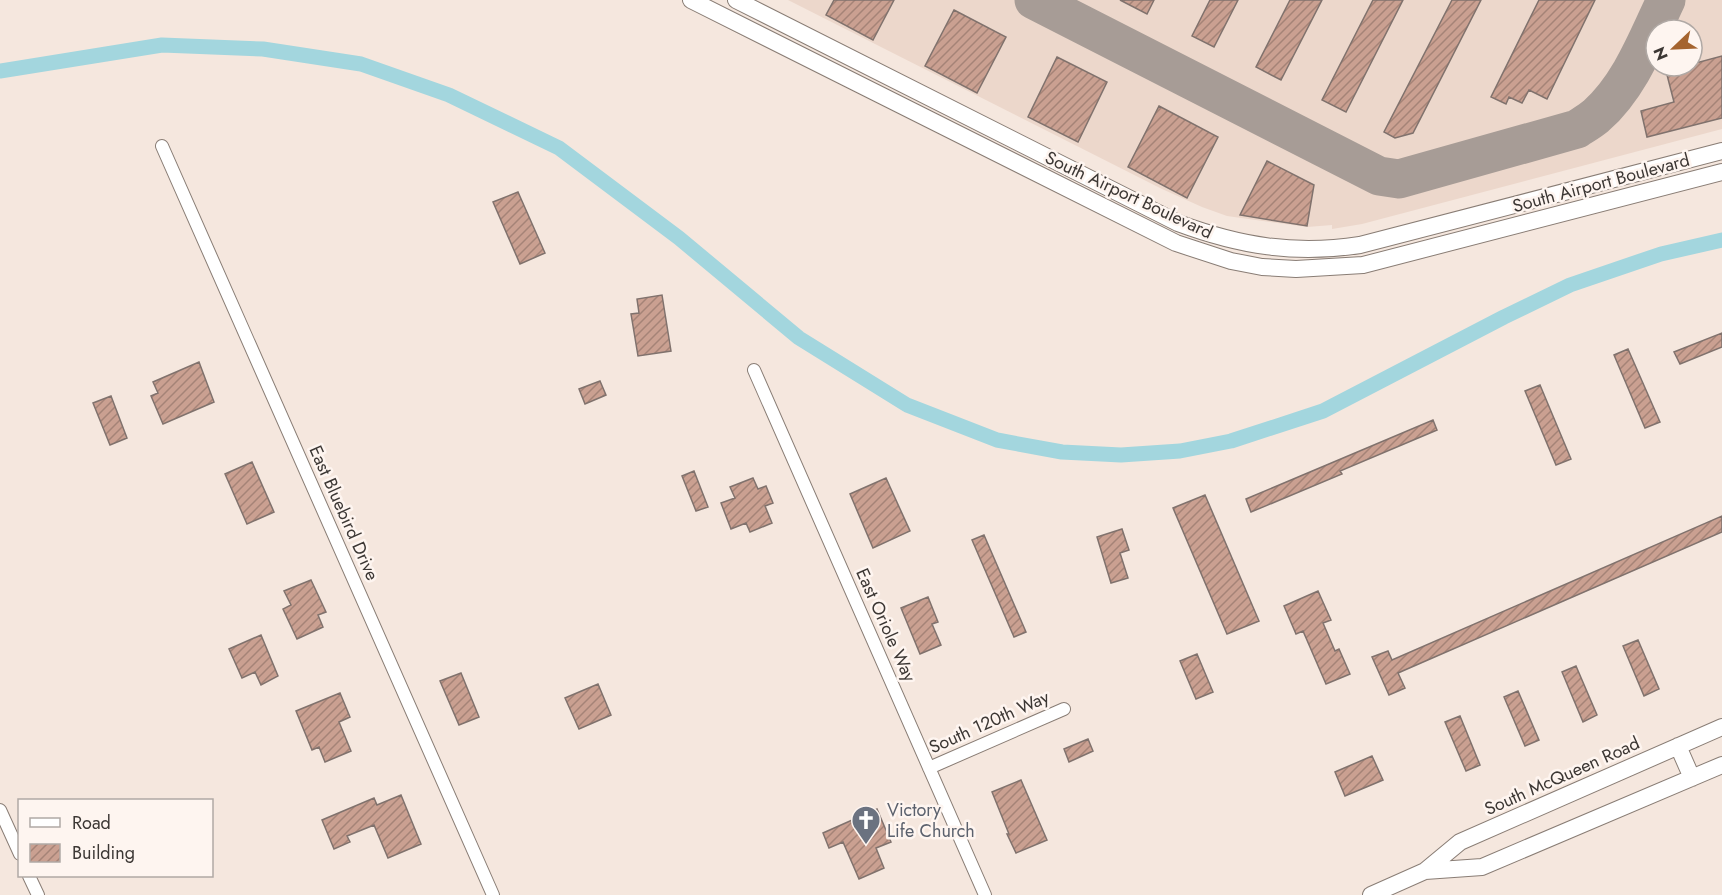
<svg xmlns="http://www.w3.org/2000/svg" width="1722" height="895" font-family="Jost,sans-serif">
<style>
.built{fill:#ecd7cb;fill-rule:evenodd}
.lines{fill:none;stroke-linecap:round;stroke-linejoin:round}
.canal{stroke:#a3d6de;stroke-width:15}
.taxiway{stroke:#a79c96;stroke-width:39}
.building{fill:url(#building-hatch);stroke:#80726d;stroke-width:1.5}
.street-casing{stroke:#897d75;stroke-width:14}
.secondary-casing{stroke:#897d75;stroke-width:18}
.street{stroke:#fff;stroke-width:12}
.secondary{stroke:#fff;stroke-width:16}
.labels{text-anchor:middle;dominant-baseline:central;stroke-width:5;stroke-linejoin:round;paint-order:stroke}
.street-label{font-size:18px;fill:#3c3734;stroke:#fef5f0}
.worship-label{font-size:18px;fill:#5b616d;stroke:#fef5f0;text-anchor:start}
</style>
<defs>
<pattern id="building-hatch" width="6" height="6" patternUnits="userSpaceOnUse" patternTransform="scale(1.5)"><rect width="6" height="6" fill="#caa091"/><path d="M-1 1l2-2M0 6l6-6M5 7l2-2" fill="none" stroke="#a58377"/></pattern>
</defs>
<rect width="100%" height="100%" fill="#f5e7de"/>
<path class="built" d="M788,0h934v129l-360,95 -30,5v-4l-25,2 -80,-11 -25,-9 -40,-18zM1656,30h36v36h-36z"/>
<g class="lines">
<path class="canal" d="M0,71l162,-26 101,4 98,15 88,31 110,53 120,90 120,100 108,67 90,35 65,12 59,3 59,-4 51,-10 92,-30 181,-94 66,-32 91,-31 61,-14"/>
<path class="taxiway" d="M1034,0l345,176 20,3 178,-50c6,-4 13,-8 19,-13 34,-30 51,-76 70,-116"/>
</g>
<path class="building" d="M834,0h60l-21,40 -47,-25z
M1120,0h34l-7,14z
M1210,0h28l-24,47 -22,-11z
M1290,0h32l-41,80 -25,-13z
M1373,0h30l-57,112 -24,-12z
M1452,0h29l-68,133 -18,5 -11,-6z
M1539,0h56l-48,99 -18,-9 -7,13 -13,-6 -3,7 -15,-7z
M954,10l52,27 -29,56 -52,-27z
M1722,56v62l-75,19 -6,-26 33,-9 -8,-31 18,-5h8v-2z
M1057,57l50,25 -29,60 -50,-25z
M1159,106l59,31 -31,61 -59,-31z
M1267,161l47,24 -7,41 -67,-11z
M518,192l27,61 -25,11 -27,-62z
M662,295l9,56 -33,5 -7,-42 8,-1 -2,-14z
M1722,333v14l-42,17 -6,-12z
M1628,349l32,73 -15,6 -31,-73z
M199,362l15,40 -51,22 -12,-28 7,-3 -5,-11z
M600,381l6,14 -21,9 -6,-15z
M1540,385l31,74 -15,6 -31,-74z
M111,396l16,42 -17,7 -17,-42z
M1433,420l4,10 -97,41 2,3 -91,38 -5,-13z
M252,462l22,50 -27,12 -22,-50z
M694,471l14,36 -12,4 -14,-35z
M753,478l5,11 8,-3 7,17 -8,3 7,17 -22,9 -4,-9 -15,6 -10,-26 14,-5 -5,-11z
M886,478l24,53 -37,17 -23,-54z
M1205,495l54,126 -32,13 -54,-126z
M1722,516v16l-324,141 7,15 -16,7 -17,-38 16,-6 4,9z
M1122,529l7,21 -9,3 8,25 -17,5 -14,-46z
M984,535l42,97 -12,5 -42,-97z
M311,580l15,32 -8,3 5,12 -26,12 -14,-30 8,-4 -7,-14z
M1318,591l13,29 -8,3 12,28 4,-2 11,25 -24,10 -23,-53 -7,3 -12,-28z
M928,597l10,25 -6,2 9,21 -21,9 -19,-46z
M261,635l17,41 -17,9 -6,-13 -13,6 -13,-29z
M1638,640l21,49 -15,7 -21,-50z
M1197,654l16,38 -17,7 -16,-38z
M1576,666l21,49 -14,7 -21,-50z
M461,673l18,44 -20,8 -19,-44z
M598,684l13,31 -32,14 -14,-31z
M1518,691l21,49 -14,6 -21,-49z
M340,693l10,24 -11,5 12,29 -26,11 -6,-15 -7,3 -16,-39z
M1460,716l20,49 -14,6 -21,-49z
M1088,739l5,12 -24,11 -5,-13z
M1372,756l11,24 -38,16 -10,-24z
M1021,780l26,60 -31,13 -9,-19h2l-17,-42z
M401,795l20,49 -33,14 -14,-33 -27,11 3,6 -16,7 -12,-29 52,-22 3,7z
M877,809l14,33 -15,6 8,20 -25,11 -16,-37 -14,6 -6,-15z"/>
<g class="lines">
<g class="street-casing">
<path id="street" d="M162,146l331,749
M754,370l231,525
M929,768l135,-59
M0,810l20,44
M29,876l9,19"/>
</g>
<g class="secondary-casing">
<path id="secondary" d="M691,0l485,243 55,18 31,6 34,2 67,-4 359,-93
M736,0l442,223c62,23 117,32 182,22l362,-94
M1678,746l14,32
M1425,871l57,-4 240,-102
M1371,895l54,-24 35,-29 262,-115"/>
</g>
<use href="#street" class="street"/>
<use href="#secondary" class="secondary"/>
</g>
<defs>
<g id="church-pin" transform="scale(1.5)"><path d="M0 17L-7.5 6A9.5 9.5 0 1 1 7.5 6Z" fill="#6b7280" stroke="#fef5f0"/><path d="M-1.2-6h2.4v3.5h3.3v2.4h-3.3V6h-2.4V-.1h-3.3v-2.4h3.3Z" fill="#fff"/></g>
</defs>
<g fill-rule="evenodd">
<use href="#church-pin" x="866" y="820"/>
</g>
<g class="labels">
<g class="street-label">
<text transform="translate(1601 183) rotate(-15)">South Airport Boulevard</text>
<text transform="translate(1129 195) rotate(25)">South Airport Boulevard</text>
<text transform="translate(344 513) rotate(66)">East Bluebird Drive</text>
<text transform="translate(886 625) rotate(66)">East Oriole Way</text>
<text transform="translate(989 722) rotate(-24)">South 120th Way</text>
<text transform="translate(1562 776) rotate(-24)">South McQueen Road</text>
</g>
<g class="worship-label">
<text x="887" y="810">Victory<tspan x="887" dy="21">Life Church</tspan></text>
</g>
</g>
<rect x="18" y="799" width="195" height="78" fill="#fef5f0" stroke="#b0a9a5" stroke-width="1.5"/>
<rect x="30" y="818" width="30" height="9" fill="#ffffff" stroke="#b0a9a5" stroke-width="1.5"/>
<text x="72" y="829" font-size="18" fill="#3c3734">Road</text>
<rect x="30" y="844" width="30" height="18" fill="url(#building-hatch)" stroke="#b0a9a5" stroke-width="1.5"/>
<text x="72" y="859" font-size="18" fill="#3c3734">Building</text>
<g transform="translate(1674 48) rotate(247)"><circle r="28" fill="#fef5f0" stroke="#b0a9a5" stroke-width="1.5"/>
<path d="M0-4.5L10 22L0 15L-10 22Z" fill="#a5642f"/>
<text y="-9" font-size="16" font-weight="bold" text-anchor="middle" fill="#3c3734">N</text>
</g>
</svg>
